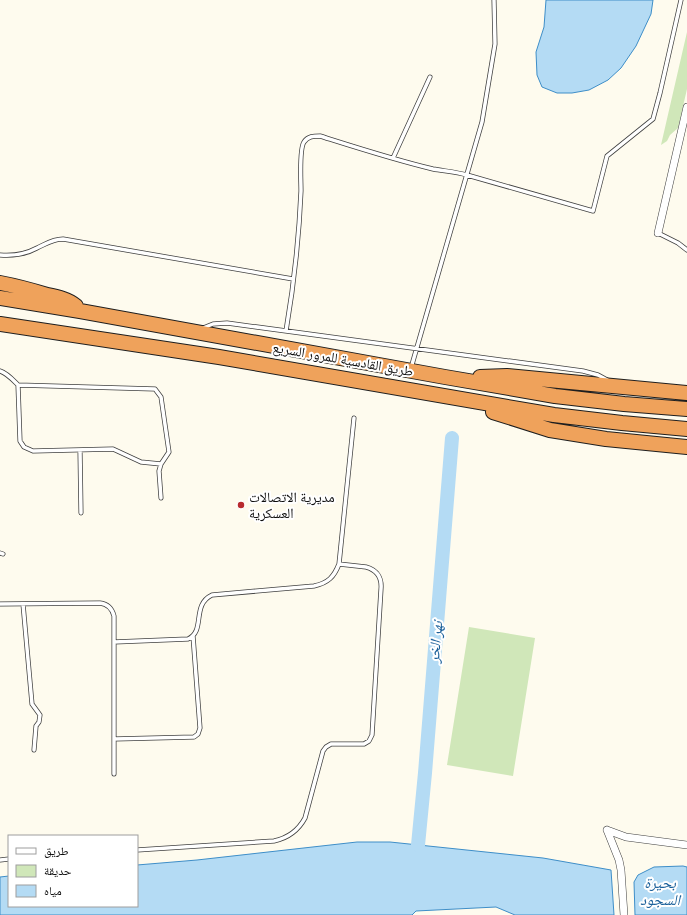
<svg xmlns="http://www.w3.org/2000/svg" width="687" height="915" font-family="'IBM Plex Serif','Noto Naskh Arabic',serif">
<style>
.green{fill:#d0e7b9}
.water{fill:#b4dbf4;stroke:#3e8ec8}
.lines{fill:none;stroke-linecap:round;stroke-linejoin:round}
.river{stroke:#b4dbf4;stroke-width:14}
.lane-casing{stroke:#404040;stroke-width:5}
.street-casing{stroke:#404040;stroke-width:8}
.highway-casing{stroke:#1e1e1e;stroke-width:16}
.lane{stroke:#fff;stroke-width:3.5}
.street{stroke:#fff;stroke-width:7}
.highway{stroke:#efa25b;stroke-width:14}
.poi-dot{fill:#b82a2e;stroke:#fff;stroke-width:1.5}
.labels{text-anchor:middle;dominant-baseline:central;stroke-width:4;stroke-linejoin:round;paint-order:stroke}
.street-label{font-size:14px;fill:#0d0d0d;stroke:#fff}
.poi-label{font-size:14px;fill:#0d0d0d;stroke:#fff;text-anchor:start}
.water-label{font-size:15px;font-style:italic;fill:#1b609a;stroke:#fff}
</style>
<rect width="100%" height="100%" fill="#fefbee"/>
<path class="green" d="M687,32v57l-9,39 -8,7 -3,6 -6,4z
M469,627l66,11 -22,138 -66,-11z"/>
<path class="water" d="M546,0h107l-2,14 -15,32 -15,22 -13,12 -19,10 -17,3h-15l-15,-6 -5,-12 -1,-23 8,-25z
M357,842h33l153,16 68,12 3,45h-99l-19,-8 -80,4 -4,4h-412v-38l9,-1v30h128v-41l60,-5z
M683,866l4,1v48h-52l-1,-33 4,-7 16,-8z"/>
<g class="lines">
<path class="river" d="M418,845l7,-72 27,-335"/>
<g class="lane-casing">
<path id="lane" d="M393,158l37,-81
M658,233l20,10 9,7
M0,255c12,1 26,-1 37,-7 9,-4 15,-9 26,-9l230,40
M203,328l10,-4 14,-1 356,48 15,4 11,6
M286,331c8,-47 13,-93 15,-140 0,-11 -2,-42 3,-49 4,-6 10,-6 16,-6 38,12 75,24 113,33 11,2 23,3 34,6l126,36 14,-55 46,-37 7,-26 21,-93
M411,368l71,-246 13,-78 -1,-44
M0,371c7,2 13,9 18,14l137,4 6,8 8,55 -8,12 -2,7 2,27
M18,385l2,56 4,6 9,4 80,-2 28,13 20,2
M80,450l1,63
M0,553l3,1
M0,604l100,-1c8,1 12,5 14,13v158
M23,604l9,100 8,11 -1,7 -3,4 -2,24
M114,642l74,-3c18,-8 3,-34 24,-44l102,-9c14,-3 20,-9 25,-22l15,-146
M114,739l80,-2 4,-3 2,-6 -7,-92
M137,850l137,-9c14,-3 24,-10 31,-23l18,-67 3,-4 5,-3h33l5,-3 3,-6 9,-146c1,-11 -4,-19 -15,-22l-27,-3
M0,860l9,-1"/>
</g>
<g class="street-casing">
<path id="street" d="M658,233l29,-126
M607,830l12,30 2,10 3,45
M607,830l19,7 61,8"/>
</g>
<g class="highway-casing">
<path id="highway" d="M0,283c16,3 31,7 47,12 10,2 21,4 29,11
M0,298l80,13 365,66 110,19 69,8 63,5
M0,324l219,33 335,58 68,8 65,6
M480,377l27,-1 180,17
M493,412l57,18 56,9 81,8"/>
</g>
<use href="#lane" class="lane"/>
<use href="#street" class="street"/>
<use href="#highway" class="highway"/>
</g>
<circle class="poi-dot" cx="241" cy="505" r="4"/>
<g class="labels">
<g class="street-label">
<text transform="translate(343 359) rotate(10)">طريق القادسية للمرور السريع</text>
</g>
<g class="poi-label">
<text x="249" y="497">مديرية الاتصالات<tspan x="249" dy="16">العسكرية</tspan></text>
</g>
<g class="water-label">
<text transform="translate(435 642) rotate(-85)">نهر الخر</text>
<text x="660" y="882">بحيرة<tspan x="660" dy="17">السجود</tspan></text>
</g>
</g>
<rect x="8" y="835" width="130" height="72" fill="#ffffff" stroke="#9e9e9e"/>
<rect x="16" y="848" width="20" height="6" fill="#ffffff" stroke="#9e9e9e"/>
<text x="44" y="855" font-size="12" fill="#0d0d0d">طريق</text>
<rect x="16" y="865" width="20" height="12" fill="#d0e7b9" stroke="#9e9e9e"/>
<text x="44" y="875" font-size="12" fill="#0d0d0d">حديقة</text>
<rect x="16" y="885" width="20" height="12" fill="#b4dbf4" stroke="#9e9e9e"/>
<text x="44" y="895" font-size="12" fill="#0d0d0d">مياه</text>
</svg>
